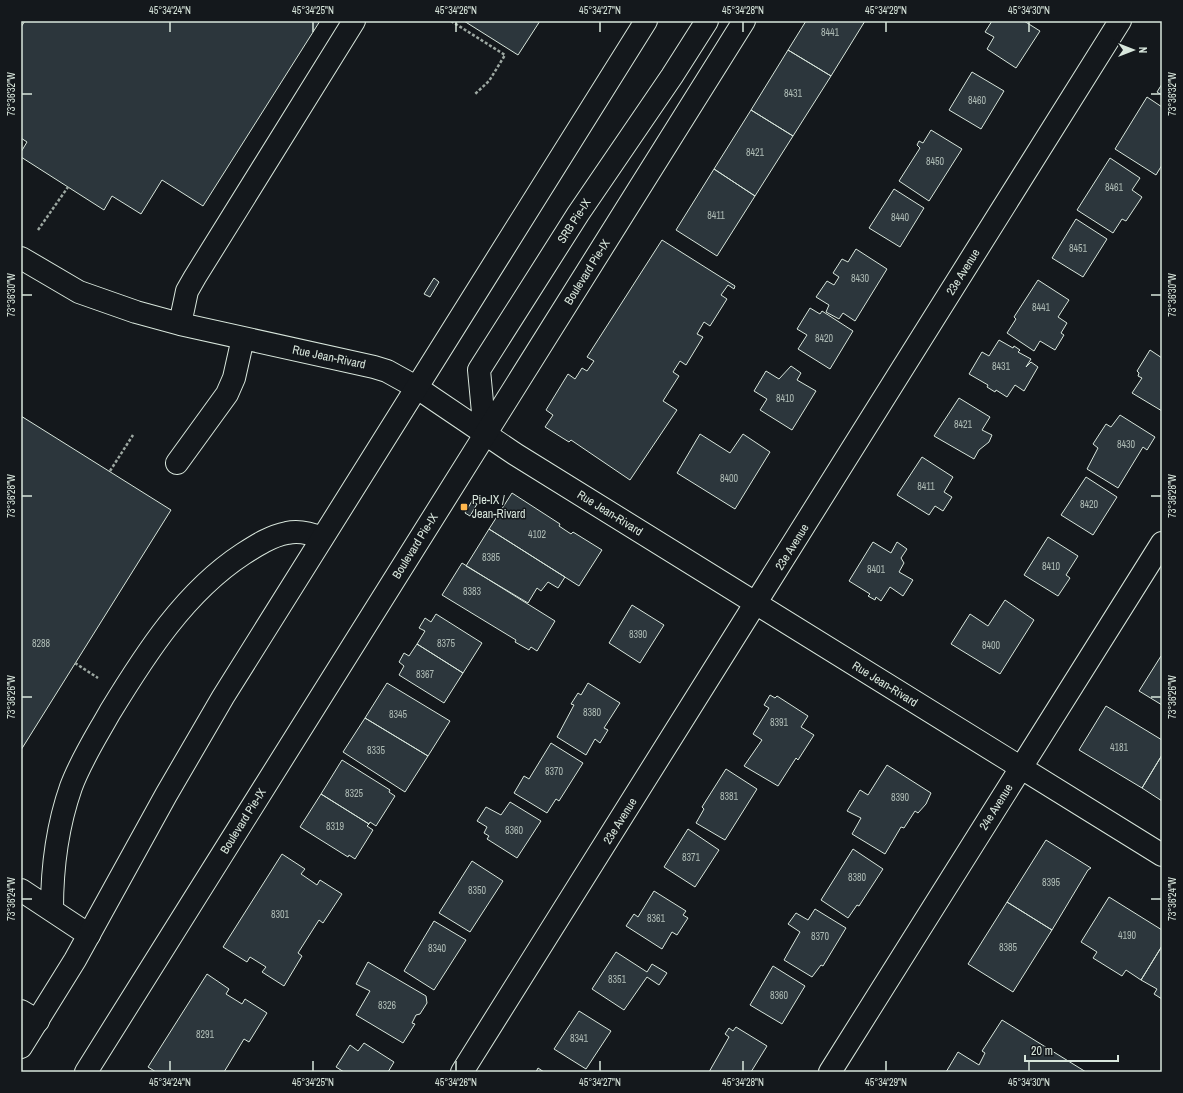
<svg xmlns="http://www.w3.org/2000/svg" width="1183" height="1093" font-family="'Archivo Narrow',sans-serif">
<style>
.building{fill:#2c363c;stroke:#d8e6dc}
.lines{fill:none;stroke-linecap:round;stroke-linejoin:round}
.minor-casing{stroke:#d8e6dc;stroke-width:24}
.major-casing{stroke:#d8e6dc;stroke-width:24}
.path{stroke:#9da8a2;stroke-width:2.5;stroke-dasharray:3 2;stroke-linecap:butt}
.minor{stroke:#14181c;stroke-width:22}
.major{stroke:#14181c;stroke-width:22}
.ticks{fill:none;stroke:#d8e6dc;stroke-width:1.5}
.poi-dot{fill:#ffb74d;stroke:#14181c;stroke-width:1.5}
.labels{text-anchor:middle;dominant-baseline:central;stroke-width:3;stroke-linejoin:round;paint-order:stroke}
.number-label{font-size:10px;fill:#adbab4}
.street-label{font-size:12px;fill:#d8e6dc;stroke:#14181c}
.poi-label{font-size:12px;fill:#d8e6dc;stroke:#14181c;text-anchor:start}
.neatline{fill:none;stroke:#d8e6dc;stroke-width:1.5}
.ticks-label{font-size:10px;text-anchor:middle;fill:#d8e6dc}
</style>
<rect width="100%" height="100%" fill="#14181c"/>
<path class="building" d="M25,21h295l-117,185 -41,-26 -21,34 -29,-18 -8,14 -83,-53v-5l6,-10 -6,-4v-111z
M464,21h76l-22,34z
M806,21h59l-34,55 -43,-26z
M992,21h32l16,10 -24,37 -29,-19 7,-12 -9,-5z
M788,50l43,26 -38,60 -42,-26z
M972,72l32,19 -23,38 -32,-19z
M1162,84v11l-5,-3z
M1147,97l15,10v58l-6,10 -41,-26z
M751,110l42,26 -38,60 -41,-27z
M931,130l31,19 -33,52 -30,-20 21,-33 -3,-3 2,-4 4,2z
M1110,158l30,20 -8,12 10,7 -16,24 -4,-2 -9,14 -36,-23z
M714,169l41,27 -38,60 -41,-26z
M894,189l30,19 -24,39 -31,-19z
M1076,219l31,20 -24,38 -31,-19z
M662,240l73,46 -1,3 -6,-4 -7,10 6,4 -17,27 -6,-4 -7,12 6,3 -17,28 -6,-4 -7,11 6,4 -16,25 14,9 -47,70 -59,-40 -2,2 -24,-15 8,-12 -7,-5 22,-36 7,5 7,-11 5,3 7,-10 -7,-4z
M856,249l31,20 -32,52 -12,-8 -4,6 -13,-7 3,-7 -13,-8 11,-16 7,4 5,-8 -6,-4 9,-14 6,3z
M434,278l5,4 -9,15 -6,-3z
M1038,280l31,20 -11,17 9,6 -6,10 3,2 -9,15 -15,-9 -6,10 -27,-18 9,-14 -2,-2z
M810,308l10,6 2,-3 31,20 -23,38 -32,-20 9,-14 -10,-6z
M999,340l14,8 1,-2 6,4 -2,2 13,7 -5,8 5,-5 7,5 -14,24 -9,-6 -8,12 -11,-7 -1,2 -8,-5 1,-2 -19,-11 13,-22 7,4z
M1150,350l12,8v53l-30,-18 10,-15 -4,-2 1,-3 -2,-2z
M791,366l10,7 -4,7 19,11 -24,39 -32,-20 7,-11 -13,-8 12,-20 13,8z
M959,398l31,19 -8,13 10,5 -3,7 -10,8 -5,9 -40,-23z
M1120,415l35,22 -8,13 -4,-3 -25,41 -31,-19 11,-21 -5,-4 13,-20 5,3z
M21,416l150,94 -150,240z
M700,434l30,19 13,-19 27,18 -35,57 -58,-36z
M922,457l31,20 -9,15 8,5 -9,14 -8,-5 -6,9 -32,-20z
M1086,477l31,20 -24,38 -32,-20z
M512,493l48,31 -1,2 12,8 2,-2 29,18 -23,36 -90,-57z
M472,501l5,3 -7,12 -5,-3z
M489,529l76,48 -7,11 -10,-6 -7,9 -4,-3 -9,15 -62,-37z
M1048,537l30,19 -12,19 4,3 -12,18 -34,-21z
M873,542l18,11 6,-11 10,7 -6,9 3,5 -5,9 14,8 -10,16 -13,-9 -9,14 -5,-4 -1,3 -7,-4 2,-2 -21,-13z
M462,563l93,58 -18,30 -6,-4 -2,3 -14,-8 1,-2 -74,-45z
M1005,600l29,20 -34,54 -49,-30 19,-30 18,12z
M632,605l32,20 -24,38 -31,-20z
M436,614l46,29 -19,30 -46,-29 8,-13 -6,-3 6,-10 6,4z
M417,644l46,29 -19,30 -45,-28 5,-9 -5,-4 5,-9 5,3z
M1161,656l1,1v48l-23,-14z
M387,683l63,38 -22,35 -63,-38z
M588,683l32,20 -16,25 4,2 -8,13 -5,-4 -9,16 -29,-18 17,-32 -3,-1 7,-11 3,2z
M770,695l5,3 2,-2 31,20 -7,11 13,8 -16,25 -2,-2 -18,28 -34,-20 18,-26 -9,-6 16,-26 -5,-3z
M1106,706l56,34v15l-20,33 -63,-38z
M365,718l63,38 -23,36 -62,-40z
M551,743l32,20 -24,38 -3,-2 -9,14 -33,-20 10,-17 5,3z
M1162,755v46l-20,-13z
M342,760l48,30 -1,2 6,4 -19,30 -6,-4 -1,2 -48,-30z
M887,765l44,28 -5,11 -8,9 -3,-2 -11,17 -3,-1 -16,27 -33,-20 9,-16 -14,-7 13,-21 8,5z
M726,769l31,20 -32,51 -29,-17 8,-14 -2,-2z
M321,794l48,30 -2,2 6,4 -18,29 -6,-4 -1,2 -48,-30z
M510,802l31,19 -24,37 -30,-19 2,-3 -5,-3 3,-6 -10,-6 9,-14 15,8z
M688,829l31,21 -24,37 -31,-20z
M1046,840l45,28 -3,2 -36,60 -45,-28z
M853,849l30,20 -24,37 -2,-1 -9,13 -27,-18z
M282,854l23,15 -4,5 16,11 3,-5 22,14 -19,29 -4,-3 -21,33 4,3 -18,30 -22,-14 4,-5 -16,-10 -3,5 -24,-15z
M472,861l31,20 -33,51 -31,-19z
M654,891l32,20 -3,4 5,3 -11,17 -5,-3 -10,17 -36,-23 8,-12 4,3z
M1109,897l53,33v16l-21,34 -15,-10 -4,6 -29,-18 4,-6 -16,-10z
M1007,902l45,28 -39,62 -45,-28z
M815,909l31,19 -23,38 -2,-1 -9,12 -28,-17 16,-28 -12,-8 8,-11 12,7z
M434,921l32,19 -32,50 -30,-19z
M1162,946v53l-8,-5 3,-5 -16,-9z
M616,952l31,20 5,-8 15,9 -8,12 -12,-8 -23,33 -32,-21z
M368,962l58,34 1,7 -7,11 -4,1 -4,8 3,1 -12,19 -47,-28 14,-24 -14,-7z
M773,966l32,20 -23,38 -32,-19z
M207,974l22,15 -3,5 16,10 3,-5 22,14 -18,29 -5,-3 -20,33h-68l-8,-5z
M579,1011l32,20 -25,38 -32,-20z
M1002,1020l84,52h-140l12,-20 21,13 6,-12 -3,-2z
M736,1027l31,19 -16,26h-42l20,-35 -4,-3 4,-6 4,3z
M364,1043l30,19 -6,10h-44l-8,-5 14,-22 8,6z
M538,1068l6,4h-8z"/>
<g class="lines">
<g class="minor-casing">
<path id="minor" d="M21,258l58,34 57,20 44,12 194,43 13,4 29,16 99,67 647,401
M180,324l7,-33 8,-14 159,-256
M485,434l-6,-64 99,-156 94,-138 35,-55
M177,463l50,-69 7,-16 9,-40
M21,890l68,45
M52,909c0,-41 5,-82 19,-122 10,-27 25,-50 39,-75 36,-59 75,-120 133,-158 14,-9 28,-18 44,-21 12,-3 23,0 35,5
M21,1011l17,10
M462,1072l658,-1051
M830,1072l332,-529"/>
</g>
<g class="major-casing">
<path id="major" d="M21,1047l54,-87 91,-165 57,-98 423,-676
M86,1072l658,-1051"/>
</g>
<path class="path" d="M451,21l54,34 -16,26 -15,14
M38,230l30,-43
M110,471l23,-36
M75,663l23,15"/>
<use href="#minor" class="minor"/>
<use href="#major" class="major"/>
</g>
<path class="ticks" d="M170,22v10M313,22v10M456,22v10M600,22v10M743,22v10M886,22v10M1029,22v10M22,94h10M1151,94h10M22,295h10M1151,295h10M22,496h10M1151,496h10M22,697h10M1151,697h10M22,899h10M1151,899h10M170,1061v10M313,1061v10M456,1061v10M600,1061v10M743,1061v10M886,1061v10M1029,1061v10"/>
<rect class="poi-dot" x="460" y="503" width="8" height="8" rx="2"/>
<g class="labels">
<g class="number-label">
<text x="830" y="32">8441</text>
<text x="793" y="93">8431</text>
<text x="977" y="100">8460</text>
<text x="755" y="152">8421</text>
<text x="935" y="161">8450</text>
<text x="1114" y="187">8461</text>
<text x="716" y="215">8411</text>
<text x="900" y="217">8440</text>
<text x="1078" y="248">8451</text>
<text x="860" y="278">8430</text>
<text x="1041" y="307">8441</text>
<text x="824" y="338">8420</text>
<text x="1001" y="366">8431</text>
<text x="785" y="398">8410</text>
<text x="963" y="424">8421</text>
<text x="1126" y="444">8430</text>
<text x="729" y="478">8400</text>
<text x="926" y="486">8411</text>
<text x="1089" y="504">8420</text>
<text x="537" y="534">4102</text>
<text x="491" y="557">8385</text>
<text x="1051" y="566">8410</text>
<text x="876" y="569">8401</text>
<text x="472" y="591">8383</text>
<text x="638" y="634">8390</text>
<text x="41" y="643">8288</text>
<text x="446" y="643">8375</text>
<text x="991" y="645">8400</text>
<text x="425" y="674">8367</text>
<text x="592" y="712">8380</text>
<text x="398" y="714">8345</text>
<text x="779" y="722">8391</text>
<text x="1119" y="747">4181</text>
<text x="376" y="750">8335</text>
<text x="554" y="771">8370</text>
<text x="354" y="793">8325</text>
<text x="729" y="796">8381</text>
<text x="900" y="797">8390</text>
<text x="335" y="826">8319</text>
<text x="514" y="830">8360</text>
<text x="691" y="857">8371</text>
<text x="857" y="877">8380</text>
<text x="1051" y="882">8395</text>
<text x="477" y="890">8350</text>
<text x="280" y="914">8301</text>
<text x="656" y="918">8361</text>
<text x="1127" y="935">4190</text>
<text x="820" y="936">8370</text>
<text x="1008" y="947">8385</text>
<text x="437" y="948">8340</text>
<text x="617" y="979">8351</text>
<text x="779" y="995">8360</text>
<text x="387" y="1005">8326</text>
<text x="205" y="1034">8291</text>
<text x="579" y="1038">8341</text>
</g>
<g class="street-label">
<text transform="translate(574 221) rotate(-57)">SRB Pie-IX</text>
<text transform="translate(587 272) rotate(-58)">Boulevard Pie-IX</text>
<text transform="translate(963 272) rotate(-58)">23e Avenue</text>
<text transform="translate(329 357) rotate(12)">Rue Jean-Rivard</text>
<text transform="translate(610 513) rotate(32)">Rue Jean-Rivard</text>
<text transform="translate(415 546) rotate(-58)">Boulevard Pie-IX</text>
<text transform="translate(792 547) rotate(-58)">23e Avenue</text>
<text transform="translate(885 684) rotate(32)">Rue Jean-Rivard</text>
<text transform="translate(996 807) rotate(-58)">24e Avenue</text>
<text transform="translate(243 821) rotate(-58)">Boulevard Pie-IX</text>
<text transform="translate(620 821) rotate(-58)">23e Avenue</text>
</g>
<g class="poi-label">
<text x="472" y="500">Pie-IX /<tspan x="472" dy="14">Jean-Rivard</tspan></text>
</g>
</g>
<rect width="1183" height="1093" fill="none" stroke="#14181c" stroke-width="44"/>
<g transform="translate(1133 50) rotate(90)" stroke="#14181c" stroke-width="3" paint-order="stroke">
<path d="M0-3L7 15L0 10L-7 15Z" fill="#d8e6dc"/>
<text y="-6" font-size="11" font-weight="bold" text-anchor="middle" fill="#d8e6dc">N</text>
</g>
<path d="M1025 1055v6h93v-6" fill="none" stroke="#d8e6dc" stroke-width="2"/>
<text x="1031" y="1055" font-size="12" fill="#d8e6dc" stroke="#14181c" stroke-width="3" paint-order="stroke">20 m</text>
<rect x="22" y="22" width="1139" height="1049" class="neatline"/>
<g class="ticks-label">
<text x="170" y="14">45°34'24"N</text>
<text x="313" y="14">45°34'25"N</text>
<text x="456" y="14">45°34'26"N</text>
<text x="600" y="14">45°34'27"N</text>
<text x="743" y="14">45°34'28"N</text>
<text x="886" y="14">45°34'29"N</text>
<text x="1029" y="14">45°34'30"N</text>
<text transform="translate(1172 94) rotate(-90)" y="4">73°36'32"W</text>
<text transform="translate(11 94) rotate(-90)" y="4">73°36'32"W</text>
<text transform="translate(1172 295) rotate(-90)" y="4">73°36'30"W</text>
<text transform="translate(11 295) rotate(-90)" y="4">73°36'30"W</text>
<text transform="translate(1172 496) rotate(-90)" y="4">73°36'28"W</text>
<text transform="translate(11 496) rotate(-90)" y="4">73°36'28"W</text>
<text transform="translate(1172 697) rotate(-90)" y="4">73°36'26"W</text>
<text transform="translate(11 697) rotate(-90)" y="4">73°36'26"W</text>
<text transform="translate(1172 899) rotate(-90)" y="4">73°36'24"W</text>
<text transform="translate(11 899) rotate(-90)" y="4">73°36'24"W</text>
<text x="170" y="1086">45°34'24"N</text>
<text x="313" y="1086">45°34'25"N</text>
<text x="456" y="1086">45°34'26"N</text>
<text x="600" y="1086">45°34'27"N</text>
<text x="743" y="1086">45°34'28"N</text>
<text x="886" y="1086">45°34'29"N</text>
<text x="1029" y="1086">45°34'30"N</text>
</g>
</svg>
